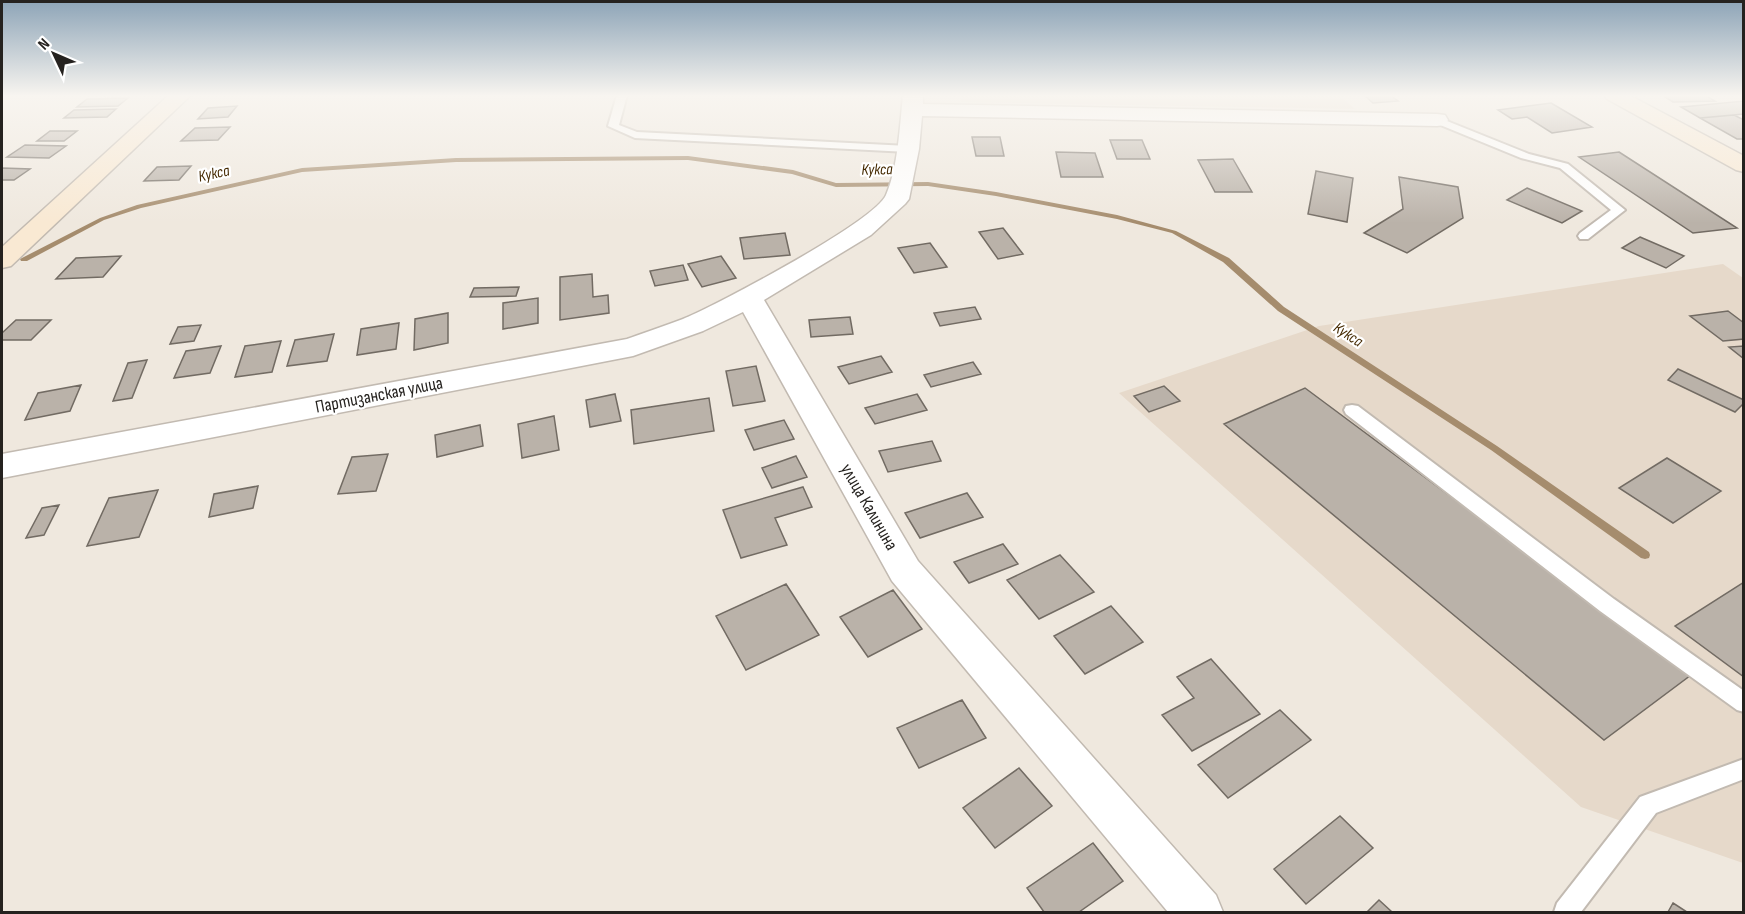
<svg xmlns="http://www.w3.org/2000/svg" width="1745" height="914" font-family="'Sofia Sans Condensed',sans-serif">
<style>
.built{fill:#e6d9ca}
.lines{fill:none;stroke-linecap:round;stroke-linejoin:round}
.stream{fill:#a58c6d;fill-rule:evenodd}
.building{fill:#bab2a9;stroke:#726b63;stroke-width:1.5}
.lane-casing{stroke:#c2bab1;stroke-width:4}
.street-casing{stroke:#c2bab1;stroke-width:3}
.secondary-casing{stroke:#c2bab1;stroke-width:3}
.lane{fill:#fff;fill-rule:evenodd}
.street{fill:#fff;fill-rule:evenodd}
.secondary{fill:#f9e9d3;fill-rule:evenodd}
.labels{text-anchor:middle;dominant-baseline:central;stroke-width:4.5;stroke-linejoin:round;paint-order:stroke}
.far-water-label{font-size:16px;font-style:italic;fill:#442900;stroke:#fff}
.street-label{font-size:18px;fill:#25221f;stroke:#fff}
</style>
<rect width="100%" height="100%" fill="#efe8de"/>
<path class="built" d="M960,95h379l16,14 -394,-7z
M1723,264l20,14v585l-162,-56 -462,-414 200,-67z"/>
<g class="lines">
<path class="stream" d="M688,156l105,14 43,13 92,-1 68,10 121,23 59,16 53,27 55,49 213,139 152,106 1,3 -1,3 -4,1 -4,-1 -150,-108 -213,-139 -55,-49 -51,-29 -55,-14 -121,-23 -68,-10 -92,1 -44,-13 -104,-14 -232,2 -154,10 -161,36 -37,12 -77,41h-6l-1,-2 80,-41 37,-13 165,-37 154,-10z"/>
</g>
<path class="building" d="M1364,95h26l8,6 -25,2z
M1662,95h43l10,6 -42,1z
M128,98l-10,8 -41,1 10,-8z
M1744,101v13l-44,4 -19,-11z
M1551,103l41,24 -40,6 -25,-16 -15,2 -14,-9z
M237,106l-9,11 -30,2 10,-11z
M116,109l-9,8 -43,1 10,-8z
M1734,115l10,5v19h-7l-37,-21z
M230,127l-12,13 -37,1 14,-13z
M50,131h27l-13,10h-27z
M972,137h28l4,19h-28z
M1110,140h32l8,19h-33z
M25,145l41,1 -17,12 -42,-1z
M1056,152l39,1 8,24h-42z
M1619,152l118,76 -44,5 -114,-76z
M1233,159l19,33h-37l-17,-32z
M191,166l-12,14 -35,1 13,-14z
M2,168l28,1 -16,11h-12z
M1316,171l37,7 -6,44 -39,-8z
M1399,177l59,10 5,31 -56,35 -43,-20 39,-24z
M1527,188l55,23 -20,12 -55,-23z
M1003,228l20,26 -25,5 -19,-27z
M785,233l5,22 -46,4 -4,-21z
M1640,237l44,19 -18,12 -44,-20z
M930,243l17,24 -33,6 -16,-25z
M121,256l-18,21 -47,2 20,-21z
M721,256l15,22 -34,9 -14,-23z
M683,265l5,15 -33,6 -5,-15z
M592,274l1,23 15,-2 1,18 -49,7v-43z
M519,287l-3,9 -46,1 4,-9z
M538,298v25l-35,6v-26z
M975,307l6,12 -41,7 -6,-13z
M1728,311l16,12v16l-21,2 -33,-25z
M448,313v30l-34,7 1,-31z
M850,317l3,17 -42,3 -2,-17z
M16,320h35l-20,20h-29v-7z
M399,323l-3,26 -39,6 4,-26z
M201,325l-7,16 -24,3 8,-17z
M334,334l-7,27 -40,5 8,-26z
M281,341l-9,31 -37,5 10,-31z
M221,346l-11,27 -36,5 12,-27z
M1744,346v13l-15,-12z
M881,356l11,16 -43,12 -11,-17z
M147,360l-15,38 -19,3 15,-38z
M973,362l8,12 -50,13 -7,-12z
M756,366l9,35 -32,5 -7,-35z
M1678,369l66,31v3l-9,9 -67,-32z
M81,385l-11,26 -45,9 13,-27z
M1164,386l16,15 -31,11 -15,-16z
M1305,388l386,287 -87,65 -380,-316z
M615,394l6,27 -31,6 -4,-27z
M917,394l10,16 -52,14 -10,-16z
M709,398l5,33 -80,13 -3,-34z
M554,416l5,34 -37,8 -4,-34z
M784,420l10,19 -40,11 -9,-20z
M480,425l3,21 -46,11 -2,-22z
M932,441l9,20 -53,11 -9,-21z
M388,454l-12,37 -38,3 14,-37z
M796,456l11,21 -35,11 -10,-20z
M1667,458l54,33 -48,32 -54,-35z
M258,486l-5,22 -44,9 5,-23z
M803,487l9,20 -37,11 12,27 -46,13 -18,-48z
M158,490l-19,47 -52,9 22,-48z
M967,493l16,24 -63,21 -15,-25z
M59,505l-15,30 -18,3 16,-30z
M1003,544l15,20 -49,19 -15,-21z
M1060,555l34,37 -55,27 -32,-39z
M1744,582v95l-69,-51z
M786,584l33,51 -73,35 -30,-54z
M893,590l29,39 -54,28 -28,-40z
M1111,606l32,36 -58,32 -31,-38z
M1211,659l49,55 -68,37 -30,-36 32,-17 -17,-21z
M962,700l24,38 -67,30 -22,-40z
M1280,710l31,30 -83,58 -30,-33z
M1019,768l33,38 -57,42 -32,-40z
M1340,816l33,32 -67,56 -32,-35z
M1093,843l30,38 -44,31h-35l-17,-24z
M1379,900l13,12h-25z
M1673,903l14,9h-19z"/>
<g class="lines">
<g class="lane-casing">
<path id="lane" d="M617,95h10l-8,30 18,7 271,14 6,3 -6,3 -273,-14 -27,-12z
M1437,117l92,37 39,10 57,46 -37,29h-8l-2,-3 2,-3 31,-23 -51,-42 -39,-10 -88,-36v-4z
M1352,405l6,1 256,193 130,92v21l-7,-2 -137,-99 -254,-197 -2,-4 2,-4z
M1744,759v20l-88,34 -75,99h-27l3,-9 83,-106z"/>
</g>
<g class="street-casing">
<path id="street" d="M903,95h20v9l514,10 8,1 3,5 -3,5 -8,1 -515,-10 -3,33 -10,50 -4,5 -34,31 -107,65 154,261 298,334 7,17h-55l-276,-331 -149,-269 -40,19 -70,25 -631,122v-24l625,-115c19,-7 38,-13 56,-20 34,-14 191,-97 203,-124 12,-27 14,-71 17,-100z"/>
</g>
<g class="secondary-casing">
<path id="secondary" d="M169,95h22l-180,171 -9,2v-21z
M1604,95h25l115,61v16l-8,-2 -129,-71z"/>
</g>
<use href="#lane" class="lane"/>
<use href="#street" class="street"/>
<use href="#secondary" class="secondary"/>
</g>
<linearGradient id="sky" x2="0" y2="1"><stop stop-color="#8da4b7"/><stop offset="0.43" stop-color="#f8f5f0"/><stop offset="1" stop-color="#f8f5f0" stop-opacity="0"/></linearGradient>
<rect width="1745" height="223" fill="url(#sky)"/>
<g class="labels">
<g class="far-water-label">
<text transform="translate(877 170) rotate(-1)">Кукса</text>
<text transform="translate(214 174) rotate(-12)">Кукса</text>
<text transform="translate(1348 335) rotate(33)">Кукса</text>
</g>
<g class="street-label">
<text transform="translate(379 395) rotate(-11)">Партизанская улица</text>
<text transform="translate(869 507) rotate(60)">улица Калинина</text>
</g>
</g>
<rect width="1745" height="914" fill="none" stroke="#25221f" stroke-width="6"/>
<g transform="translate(54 54) rotate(314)" stroke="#ffffff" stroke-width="4.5" paint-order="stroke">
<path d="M0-4.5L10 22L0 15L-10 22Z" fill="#25221f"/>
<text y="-9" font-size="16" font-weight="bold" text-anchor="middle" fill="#25221f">N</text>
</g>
</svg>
